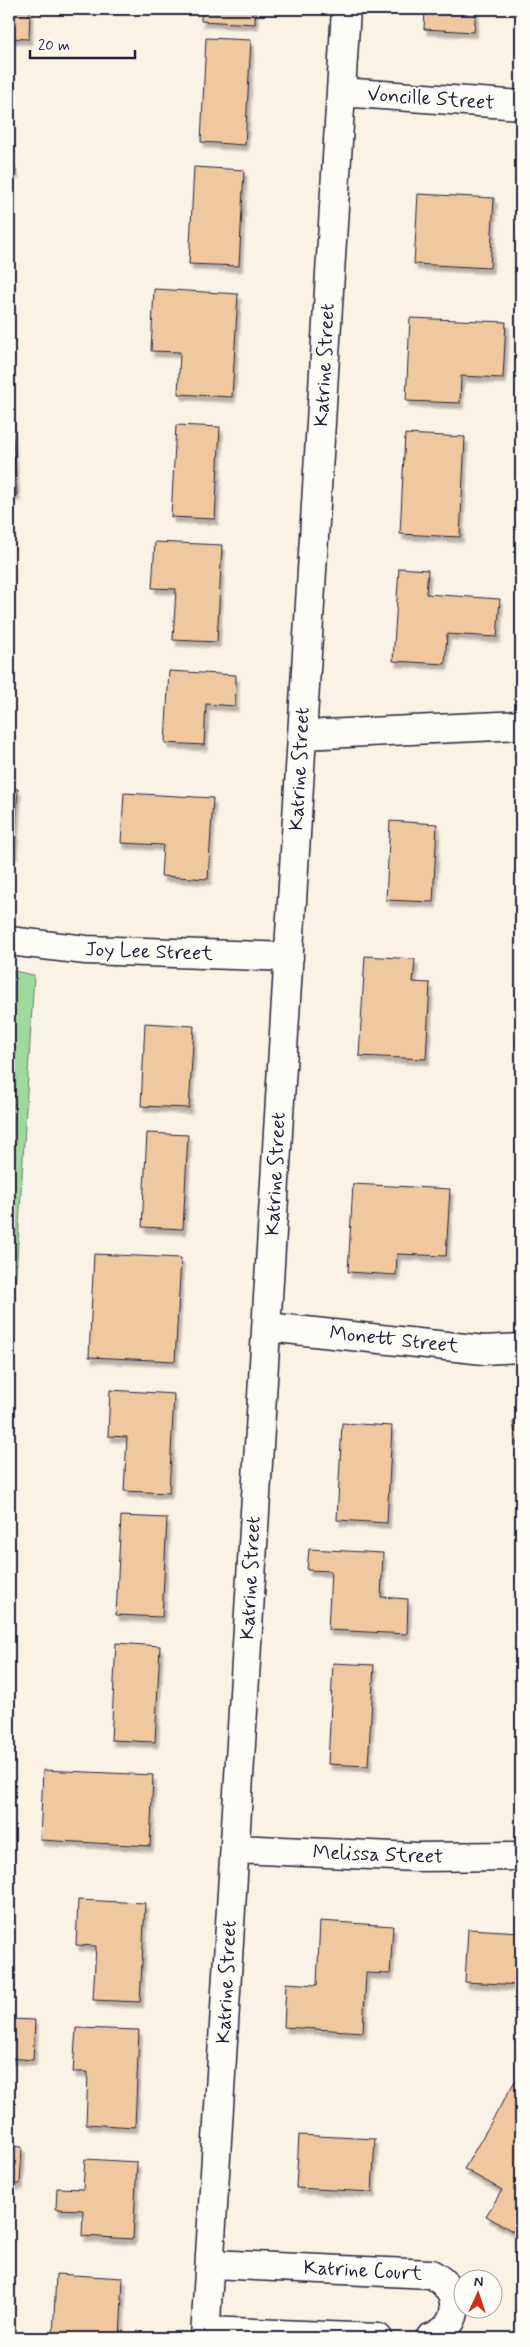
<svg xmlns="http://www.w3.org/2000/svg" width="530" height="2347" font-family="Mynerve,sans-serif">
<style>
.green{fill:#a0d99e;stroke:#617e6c}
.building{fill:#efc89f;stroke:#22223b;filter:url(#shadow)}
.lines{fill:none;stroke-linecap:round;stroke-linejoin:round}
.street-casing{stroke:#22223b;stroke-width:31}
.street{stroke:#fdfcf7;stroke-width:28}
.labels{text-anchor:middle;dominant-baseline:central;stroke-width:4;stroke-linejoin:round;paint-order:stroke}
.street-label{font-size:20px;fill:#22223b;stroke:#fdfcf7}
</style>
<defs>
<filter id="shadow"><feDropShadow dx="3" dy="5.5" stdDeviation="1" flood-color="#0004"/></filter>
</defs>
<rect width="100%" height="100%" fill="#faf2e5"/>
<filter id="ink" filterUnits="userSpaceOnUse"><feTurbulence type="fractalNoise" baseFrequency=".02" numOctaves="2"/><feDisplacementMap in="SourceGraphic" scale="10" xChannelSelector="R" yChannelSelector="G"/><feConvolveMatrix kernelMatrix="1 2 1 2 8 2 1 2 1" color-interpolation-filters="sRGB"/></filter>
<g filter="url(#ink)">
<path class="green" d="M9,970l25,5 -25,418z"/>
<path class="building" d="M9,9h21l-1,30 -20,-1z
M201,9h54v15l-54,-3z
M425,9h51l-2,23 -50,-3z
M206,38l45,2 -6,105 -44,-3z
M9,156l7,16 -7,3z
M194,167l50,3 -5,96 -50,-2z
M418,194l76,4 -4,70 -76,-4z
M154,289l84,5 -6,103 -54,-3 2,-42 -29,-1z
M410,318l96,4 -3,56 -42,-2 -1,27 -54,-2z
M10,402l7,93h-8v-92z
M176,425l44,2 -5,92 -44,-2z
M405,434l60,3 -5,100 -60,-3z
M155,542l67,3 -5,97 -44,-2 3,-51 -24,-1z
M399,568l29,2 -2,24 74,5 -3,38 -50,-3 -2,30 -52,-3z
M169,671l67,4 -1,31 -29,-2 -2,41 -39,-2z
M9,788l9,1 -4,65h-5z
M124,793l89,5 -5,81 -47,-3 2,-31 -42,-2z
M390,821l47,3 -4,78 -47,-2z
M365,956l50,3 -2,23 17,1 -4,76 -67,-3z
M145,1023l49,3 -5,82 -48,-2z
M147,1133l41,2 -5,94 -41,-2z
M353,1184l97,5 -4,67 -49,-2 -1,21 -48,-3z
M94,1254l87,4 -6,103 -86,-4z
M110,1390l64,4 -5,99 -45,-2 3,-54 -19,-1z
M521,1421v47l-8,-46z
M342,1423l50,3 -5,97 -50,-3z
M121,1516l46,2 -5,99 -46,-2z
M309,1549l74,4 -2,44 27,2 -1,35 -79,-4 3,-59 -24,-1z
M116,1643l44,3 -5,96 -44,-2z
M333,1663l41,2 -6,101 -40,-2z
M43,1770l110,5 -3,71 -110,-6z
M78,1900l67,3 -5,99 -47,-2 3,-54 -20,-1z
M320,1921l73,5 -3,48 -24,-1 -3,59 -79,-5 2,-44 31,2z
M468,1929l53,3v53l-56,-3z
M9,2019l26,1 -2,40 -24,-2z
M76,2028l63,2 -4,97 -49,-3 2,-52h-15z
M515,2081l6,4v151l-35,-20 16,-26 -38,-21z
M299,2135l76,4 -3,53 -76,-4z
M9,2146l13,1 -2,37h-11z
M85,2159l52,3 -4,77 -51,-3 1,-26 -27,-1 1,-21 26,1z
M56,2274l67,4 -3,60h-67z"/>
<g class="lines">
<g class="street-casing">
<path id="street" d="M341,92l180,13
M302,735l219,-10
M9,941l77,9 203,7
M267,1327l217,23 37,-2
M235,1849l181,8 105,-1
M210,2264l221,10c31,16 32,51 -1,64
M206,2331l172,7
M205,2338l141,-2329"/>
</g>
<use href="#street" class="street"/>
</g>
</g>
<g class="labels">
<g class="street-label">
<text transform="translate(431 99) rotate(4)">Voncille Street</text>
<text transform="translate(325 365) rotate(-87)">Katrine Street</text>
<text transform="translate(300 769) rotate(-87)">Katrine Street</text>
<text transform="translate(149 952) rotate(2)">Joy Lee Street</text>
<text transform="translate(276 1174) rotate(-87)">Katrine Street</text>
<text transform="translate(394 1340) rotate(6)">Monett Street</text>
<text transform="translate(251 1578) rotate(-87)">Katrine Street</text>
<text transform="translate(378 1855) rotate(2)">Melissa Street</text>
<text transform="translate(227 1982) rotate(-87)">Katrine Street</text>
<text transform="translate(363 2271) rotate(3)">Katrine Court</text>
</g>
</g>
<rect width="530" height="2347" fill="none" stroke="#fdfcf7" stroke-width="30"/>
<rect x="15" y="15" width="500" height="2317" fill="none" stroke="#22223b" stroke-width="2" filter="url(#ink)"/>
<g transform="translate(478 2294) rotate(3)"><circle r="24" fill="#fdfcf7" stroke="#a5a5ac"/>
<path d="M0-4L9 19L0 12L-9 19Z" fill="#c8321e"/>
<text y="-8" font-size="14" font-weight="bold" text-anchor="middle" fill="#22223b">N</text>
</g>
<path d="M30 50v8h105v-8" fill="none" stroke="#22223b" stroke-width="2.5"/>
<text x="38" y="50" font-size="15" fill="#22223b" stroke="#fdfcf7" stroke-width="4" paint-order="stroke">20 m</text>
</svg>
